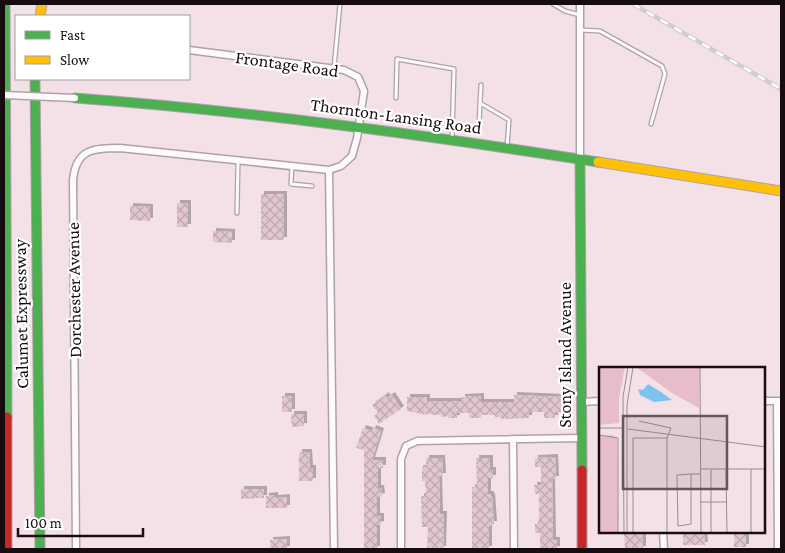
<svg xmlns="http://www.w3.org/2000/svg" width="785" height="553" font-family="'Crimson Pro',serif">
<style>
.building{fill:url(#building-cross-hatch);filter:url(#shadow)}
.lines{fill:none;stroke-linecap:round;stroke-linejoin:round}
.lane-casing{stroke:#afa2a7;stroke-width:5.5}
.street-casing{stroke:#afa2a7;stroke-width:9}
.fast-casing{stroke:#afa2a7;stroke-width:11}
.slow-casing{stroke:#afa2a7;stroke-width:11}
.jam-casing{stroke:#afa2a7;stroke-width:11}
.lane{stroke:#fdfafb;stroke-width:3}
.street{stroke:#fdfafb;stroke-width:6}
.fast{stroke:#4caf50;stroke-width:9}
.slow{stroke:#ffc107;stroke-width:9}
.jam{stroke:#c62828;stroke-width:9}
.rail-casing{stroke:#d1cdce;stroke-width:4.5}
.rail{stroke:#fff;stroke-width:2.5;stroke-dasharray:8;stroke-linecap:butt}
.street-bridge-casing{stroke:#afa2a7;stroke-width:9;stroke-linecap:butt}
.street-bridge{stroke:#fdfafb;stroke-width:6}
.labels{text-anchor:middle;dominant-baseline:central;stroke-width:4.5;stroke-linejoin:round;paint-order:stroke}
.street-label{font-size:18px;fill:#170d11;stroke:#fff}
.inset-road{fill:none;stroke:#9b8c91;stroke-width:1}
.view{fill:#64575c;fill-opacity:0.15;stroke:#64575c;stroke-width:2.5}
.inset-edge{fill:none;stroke:#170d11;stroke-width:2.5}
</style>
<defs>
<pattern id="building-cross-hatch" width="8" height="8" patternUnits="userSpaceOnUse" patternTransform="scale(1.25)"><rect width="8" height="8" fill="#e1c5cf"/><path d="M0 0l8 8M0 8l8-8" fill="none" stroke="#c0a8b1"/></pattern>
<filter id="shadow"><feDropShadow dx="3" dy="-3" stdDeviation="0" flood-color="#0004"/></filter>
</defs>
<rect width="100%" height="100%" fill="#f3e1e7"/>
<path class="building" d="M261,194h23v46h-23z
M177,203h11v24h-11z
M130,206l20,1v14l-20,-1z
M213,231l19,1v11l-19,-1z
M386,395l1,3 5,-3 9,14 -22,15 -5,-8 4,-3 -6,-8z
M514,395l48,2v15h-7v6h-11v-6h-15v6l-28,1v-2h-6v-2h-14v3h-12v-5h-12v5h-9v-2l-7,1v-2l-23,-1v-1l-11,-2v-14h20v4h35v-4l19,-1v6h33z
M282,396h10v16h-10z
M291,414h13v12l-12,1z
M363,428l9,3 1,-3 8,3 -9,29h11v8h-5v20h3l1,8 -5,1v19h4v8l-4,1v24h-13v-99l-8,-2z
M299,452h10l1,16h3v13h-14z
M555,457l1,22h-4l1,61h4v9h-17v-16h-5v-9h4v-30h-4l-1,-9h7v-18h-6v-9z
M426,458h16l1,18h-4l1,38h4l-1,35h-16l1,-22h-6l-1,-31h5l-1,-15h-3v-13h1v-3h3z
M476,458h14v12h3v8h-5v16h3v3l1,-1 2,28h-3v2h-2v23h-17v-62h5z
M241,489h23v9l-23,1z
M275,495v3l12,-1v11h-21v-12z
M624,532h19v17h-18z
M689,532h15l1,13h-22v-11h6z
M734,532h12v15h-12z
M287,539v10h-17v-9z"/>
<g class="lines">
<g class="lane-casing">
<path id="lane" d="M553,4l12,7 15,4
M581,30l19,1 62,35 3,8 -14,50
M334,68l6,-64
M481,85l-1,18 29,17 -2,27
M396,98l1,-39 57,10 -2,70
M479,125l1,-22
M292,166l-1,18 21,2
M237,213l1,-52"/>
</g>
<g class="street-casing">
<path id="street" d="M580,161v-157
M329,170l5,379
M764,401h16
M777,401l1,148
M581,402l19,-1
M513,439l1,110
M663,532l1,17
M76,549l-3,-369c3,-31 20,-32 47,-32l209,22 12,-4 11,-10 5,-18 7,-47 -6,-14 -14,-7 -155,-20
M401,549v-90l5,-13 11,-5 164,-3"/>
</g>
<g class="fast-casing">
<path id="fast" d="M5,4l2,413
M35,79l5,470
M75,98c176,13 349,37 523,64
M580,161l2,309"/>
</g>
<g class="slow-casing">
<path id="slow" d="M40,16l2,-12
M598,162l183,29"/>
</g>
<g class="jam-casing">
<path id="jam" d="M7,417v132
M582,470v79"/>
</g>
<use href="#lane" class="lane"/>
<use href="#street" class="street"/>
<use href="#fast" class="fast"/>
<use href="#slow" class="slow"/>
<use href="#jam" class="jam"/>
<g class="rail-casing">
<path id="rail" d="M633,4l148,85"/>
</g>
<use href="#rail" class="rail"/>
<g class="street-bridge-casing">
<path id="street-bridge" d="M4,95l71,3"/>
</g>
<use href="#street-bridge" class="street-bridge"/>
</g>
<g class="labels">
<g class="street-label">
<text transform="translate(287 64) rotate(8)">Frontage Road</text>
<text transform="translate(396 116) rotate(8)">Thornton-Lansing Road</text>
<text transform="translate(74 290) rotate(-91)">Dorchester Avenue</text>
<text transform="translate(21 314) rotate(-91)">Calumet Expressway</text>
<text transform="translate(565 355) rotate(-90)">Stony Island Avenue</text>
</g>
</g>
<g transform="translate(599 367)">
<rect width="166" height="166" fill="#f3e1e7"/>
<path d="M0,0h26l-6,31v25l-20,2zM37,0h64l-1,41 -27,-15zM14,68l4,4 1,94h-19v-97z" fill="#e7bccb"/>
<path d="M49,17l13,8 11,8 -18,2 -14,-7 -2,-6 5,1z" fill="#7cc4ed"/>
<path class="inset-road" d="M101,0l1,166M0,61h24M29,62l138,18M0,68l19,3v95M68,71v95M101,102h66M152,102v64M112,103v63M127,103l1,63M92,107v50l-13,2 -1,-51h1l13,-1h9M101,135h26M25,166l-1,-136 5,-30M28,166v-128l6,-38M34,166v-95h34l4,-10 -32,-7"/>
<path class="view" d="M24,49h104v73h-104z"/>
<rect width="166" height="166" class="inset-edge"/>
</g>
<rect width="785" height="553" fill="none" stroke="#170d11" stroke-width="10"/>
<rect x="15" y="15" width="175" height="65" fill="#ffffff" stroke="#a29ea0"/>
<rect x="25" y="31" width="25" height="8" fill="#4caf50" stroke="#a29ea0"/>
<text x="60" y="40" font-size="15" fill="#170d11">Fast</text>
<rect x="25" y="56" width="25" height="8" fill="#ffc107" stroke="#a29ea0"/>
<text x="60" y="65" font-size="15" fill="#170d11">Slow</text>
<path d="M18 528v8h125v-8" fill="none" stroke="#170d11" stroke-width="2.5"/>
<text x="25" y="528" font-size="15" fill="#170d11" stroke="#ffffff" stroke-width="4" paint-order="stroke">100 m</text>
</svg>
